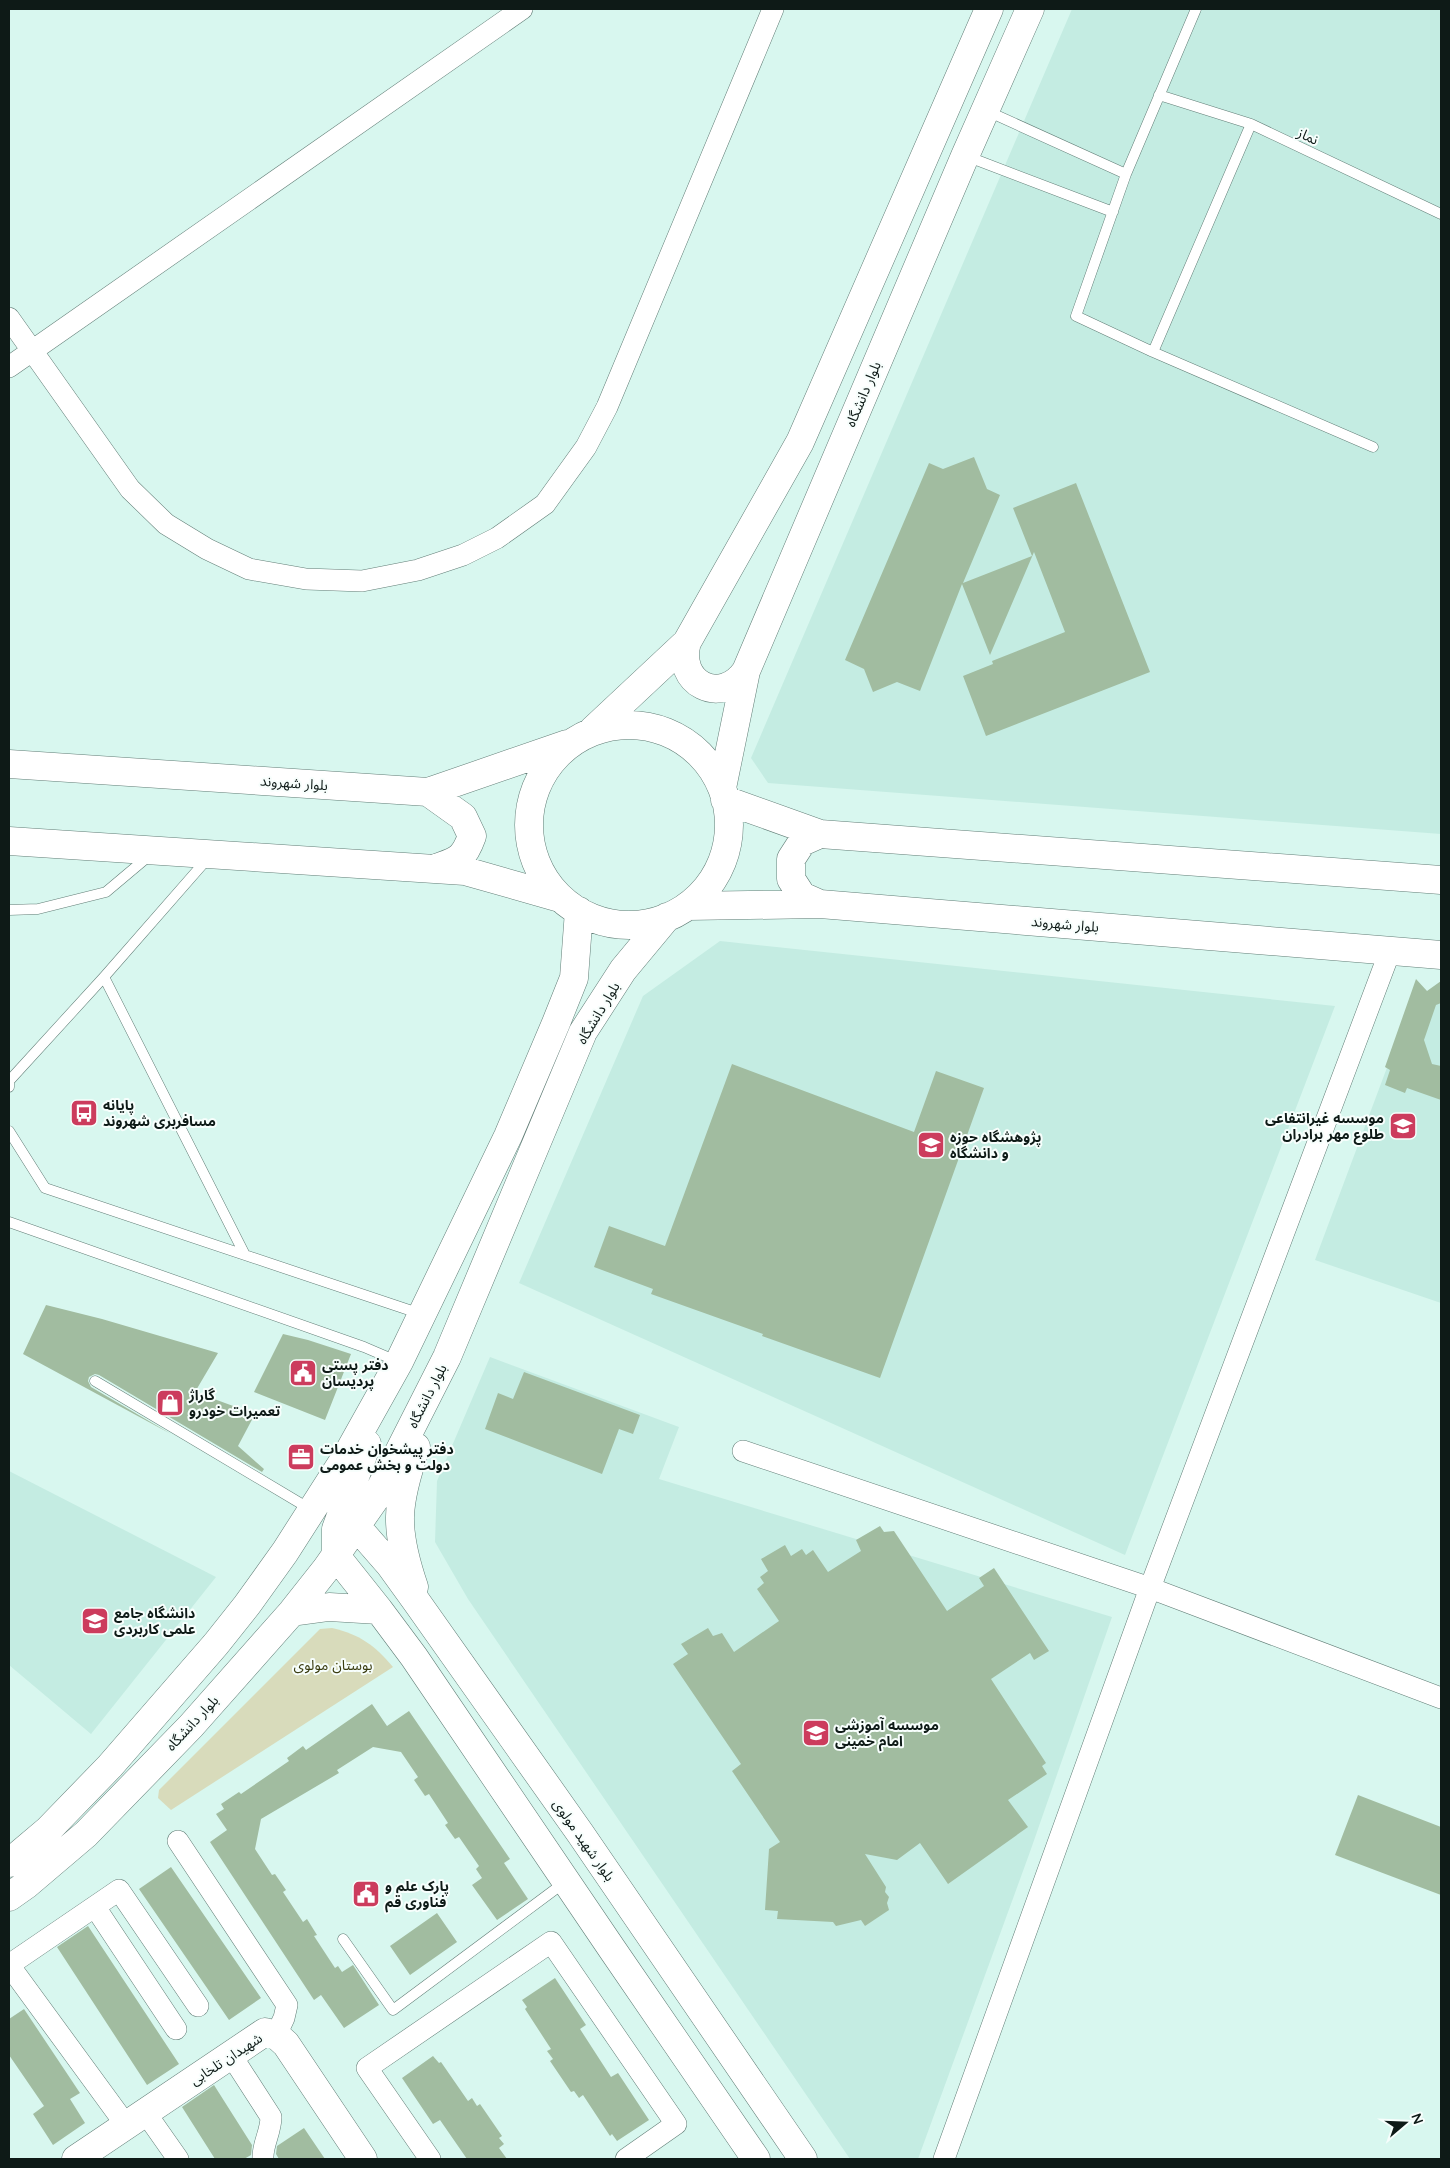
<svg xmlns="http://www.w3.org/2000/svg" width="1450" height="2168" font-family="Quicksand,'Noto Sans Arabic',sans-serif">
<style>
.built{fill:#c4ece2}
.park{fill:#d8dbbb}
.building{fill:#a1bca0}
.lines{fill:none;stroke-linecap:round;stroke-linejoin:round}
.lane-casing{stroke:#627e77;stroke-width:11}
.street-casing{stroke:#627e77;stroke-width:22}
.secondary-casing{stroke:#627e77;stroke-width:29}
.lane{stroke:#fff;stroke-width:10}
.street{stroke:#fff;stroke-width:21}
.secondary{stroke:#fff;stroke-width:28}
.labels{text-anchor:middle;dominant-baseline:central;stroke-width:4;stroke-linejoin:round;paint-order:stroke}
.street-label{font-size:14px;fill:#0e1a17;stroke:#f7fefc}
.poi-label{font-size:14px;font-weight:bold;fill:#0e1a17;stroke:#f7fefc;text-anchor:start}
.park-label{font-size:14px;fill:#3a3c10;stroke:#f7fefc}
</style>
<rect width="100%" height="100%" fill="#d8f7ef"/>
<path class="built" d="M1072,9h369v825l-673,-51 -17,-25z
M720,941l615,65 -210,549 -606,-272 124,-287z
M1416,990l25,2v311l-126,-43z
M490,1357l189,70 -20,52 453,138 -81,232 -113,310h-68l-382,-560 -33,-57 2,-61z
M9,1471l207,106 -125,157 -82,-69z"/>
<path class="park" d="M332,1628c29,7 42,17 61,39l-222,143 -13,-12 1,-8 161,-161z"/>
<path class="building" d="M974,457l13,32 13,6 -37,88 69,-27 -19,-48 63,-25 74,189 -164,64 -23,-60 30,-12 -1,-3 73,-29 -31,-80 -44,103 -28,-71 -42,107 -23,-9 -24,10 -9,-23 -19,-9 84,-197 14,6z
M1416,979l11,12 14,-10v22l-5,2 -12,35 8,24 9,2v34l-34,-12 -2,5 -20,-8 5,-15 -5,-3z
M732,1064l182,68 22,-61 48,17 -104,290 -118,-42 1,-2 -112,-40 2,-5 -59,-22 15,-41 56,20z
M46,1305l56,14 116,34 -23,39 60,22 -17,32 26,23 -2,3 -163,-97 -4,-1 -6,3 -1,4 3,6 80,47 -148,-80z
M283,1334l25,6 43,14 -26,66 -71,-28z
M524,1372l116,43 -7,19 -14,-5 -17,45 -117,-45 13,-36 15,6z
M880,1526l4,6 10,-1 53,80 37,-25 -5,-8 15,-10 55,83 -15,9 -4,-7 -39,26 55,84 -4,3 5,8 -39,26 20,27 -80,57 -28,-41 -23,17 -32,-6 21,33 -1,5 4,5 -2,6 2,7 -24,16 -4,-6 -25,6 -3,-4 -56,-3 1,-8 -13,-1 4,-61 11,-7 -48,-71 9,-7 -68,-100 15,-10 -7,-10 27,-16 5,8 9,-3 12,19 45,-31 -22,-32 7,-6 -4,-6 8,-6 -7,-12 24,-14 6,11 11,-7 4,6 7,-5 15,22 33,-21 -5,-11z
M372,1704l15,22 22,-15 101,148 -6,4 24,36 -31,21 -25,-35 10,-7 -6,-9 3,-3 -20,-29 -4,2 -10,-14 3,-2 -19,-29 -4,2 -11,-16 4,-3 -17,-25 -28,-5 -36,23 2,3 -78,46 -6,30 17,26 3,-1 11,16 -3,2 20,30 4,-3 10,16 -3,1 21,32 3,-2 4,6 11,-7 26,40 -35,23 -23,-33 -7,5 -104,-158 17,-12 -11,-16 8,-5 -3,-5 18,-12 2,2 48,-33 -2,-3 16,-12 3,4z
M1358,1795l83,32v68l-106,-40z
M171,1867l90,131 -32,22 -90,-131z
M437,1913l20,29 -47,33 -20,-29z
M88,1926l91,138 -32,21 -90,-138z
M555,1978l31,47 -6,4 31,48 7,-4 31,47 -32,21 -5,-7 -2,2 -27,-41 -4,3 -5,-7 -3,1 -21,-31 3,-2 -6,-8 4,-2 -26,-40 2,-2 -5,-7z
M24,2009l56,84 -10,6 15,24 -32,22 -20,-31 11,-8 -35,-51v-36z
M433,2056l6,7 2,-1 27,39 4,-3 5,8 3,-2 22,32 -3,2 5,6 -5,4 8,11h-40l-27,-39 -7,4 -31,-46z
M214,2085l38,60 -1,10 -7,4h-29l-33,-52z
M304,2128l21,31h-46l-3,-5 1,-8z"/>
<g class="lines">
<g class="lane-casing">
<path id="lane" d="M1159,95l92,29 190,90
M987,111l139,63 70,-165
M966,156l147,56
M1126,174l-50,142 77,36 220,95
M1153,352l98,-228
M9,910l29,-1 68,-17 44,-37
M104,977l141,278
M9,1087v-6l95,-104 105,-120
M9,1131l36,57 376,126
M9,1222l355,125 35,15
M95,1381l215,128
M343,1939l50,71 172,-128"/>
</g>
<g class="street-casing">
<path id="street" d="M9,318l121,171 36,35 41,25 42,20 57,10 56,2 56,-11 45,-15 34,-17 48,-34 41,-57 21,-40 166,-398
M9,367l513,-358
M743,1451l407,137 291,110
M178,1841l109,164 -3,13 -8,17
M95,1907l81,122
M9,1965l110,-75 79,116
M9,1965l117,160
M231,2055l40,62c0,15 -9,28 -8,42
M145,2112l33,47
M430,2159l-63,-91 184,-126 125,182 -50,35
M944,2159l206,-571 240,-637"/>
</g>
<g class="secondary-casing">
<path id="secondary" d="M687,642c-12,41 34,65 59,29
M529 825a100 100 0 1 1 200 0a100 100 0 1 1-200 0Z
M593,730l94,-88 113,-200 189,-433
M9,764l419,28 139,-48
M722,788l24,-117 219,-515 65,-147
M428,792l35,25 9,19c-9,25 -15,24 -38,33
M725,800l95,34 621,46
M9,841l456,30 95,27
M820,904l-18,-8 -11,-17v-20l11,-17 18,-8
M688,906l132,-2 621,51
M367,1444l-31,85v27l43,54 35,47 198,292 144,210
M356,1526l34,39 26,36 164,232 223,326
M414,1587c-20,-59 -18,-82 2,-140
M292,1612l37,-5 50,3
M9,1863l39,-33 62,-64 106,-122 31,-39 38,-53 62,-97 52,-93 109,-226 48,-113 18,-45 5,-67
M9,1897l17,-12 60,-51 105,-108 101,-114 34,-43 49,-70 72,-142 136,-325 40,-62 44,-53
M76,2159l189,-127 11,3 10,9 77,115"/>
</g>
<use href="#lane" class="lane"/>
<use href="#street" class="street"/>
<use href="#secondary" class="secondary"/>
</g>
<defs>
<g id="bus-square" transform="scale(1.4375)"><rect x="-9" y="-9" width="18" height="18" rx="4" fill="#cc3c5d" stroke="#f7fefc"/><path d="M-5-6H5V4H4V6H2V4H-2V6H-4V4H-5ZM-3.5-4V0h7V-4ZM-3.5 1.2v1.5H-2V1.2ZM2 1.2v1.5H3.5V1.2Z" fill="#fff"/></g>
<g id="university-square" transform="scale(1.4375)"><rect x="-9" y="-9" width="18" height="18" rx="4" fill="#cc3c5d" stroke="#f7fefc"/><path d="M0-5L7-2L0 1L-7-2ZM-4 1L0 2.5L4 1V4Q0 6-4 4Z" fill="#fff"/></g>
<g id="civic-square" transform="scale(1.4375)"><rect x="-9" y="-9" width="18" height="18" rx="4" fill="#cc3c5d" stroke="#f7fefc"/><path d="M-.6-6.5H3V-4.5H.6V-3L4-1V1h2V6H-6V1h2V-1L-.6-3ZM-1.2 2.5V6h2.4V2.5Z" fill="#fff"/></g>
<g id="shop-square" transform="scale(1.4375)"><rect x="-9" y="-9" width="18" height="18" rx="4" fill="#cc3c5d" stroke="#f7fefc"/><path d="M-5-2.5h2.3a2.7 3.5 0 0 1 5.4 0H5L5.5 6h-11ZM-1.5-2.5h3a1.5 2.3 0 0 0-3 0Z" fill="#fff"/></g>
<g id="office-square" transform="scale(1.4375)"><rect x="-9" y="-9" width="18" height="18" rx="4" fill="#cc3c5d" stroke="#f7fefc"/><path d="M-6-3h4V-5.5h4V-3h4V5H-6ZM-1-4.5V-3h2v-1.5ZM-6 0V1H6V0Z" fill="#fff"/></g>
</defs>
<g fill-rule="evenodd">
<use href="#bus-square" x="84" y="1113"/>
<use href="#university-square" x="1403" y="1126"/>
<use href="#university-square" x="931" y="1145"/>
<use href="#civic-square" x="303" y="1373"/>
<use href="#shop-square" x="170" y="1403"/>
<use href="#office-square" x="301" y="1457"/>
<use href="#university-square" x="95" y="1621"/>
<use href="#university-square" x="816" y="1733"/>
<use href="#civic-square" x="366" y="1894"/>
</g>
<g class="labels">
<g class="street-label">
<text transform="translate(1308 136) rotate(25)">نماز</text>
<text transform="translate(863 394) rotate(-67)">بلوار دانشگاه</text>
<text transform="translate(294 783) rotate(4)">بلوار شهروند</text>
<text transform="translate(1065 924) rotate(5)">بلوار شهروند</text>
<text transform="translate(598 1013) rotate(-59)">بلوار دانشگاه</text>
<text transform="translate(427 1396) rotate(-63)">بلوار دانشگاه</text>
<text transform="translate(192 1723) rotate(-47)">بلوار دانشگاه</text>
<text transform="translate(584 1840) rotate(55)">بلوار شهید مولوی</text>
<text transform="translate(226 2059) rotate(-33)">شهیدان تلخابی</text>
</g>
<g class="poi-label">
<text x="103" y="1105">پایانه<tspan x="103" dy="16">مسافربری شهروند</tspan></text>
<text x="1384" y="1118" text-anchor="end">موسسه غیرانتفاعی<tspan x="1384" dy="16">طلوع مهر برادران</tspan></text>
<text x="950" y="1137">پژوهشگاه حوزه<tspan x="950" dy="16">و دانشگاه</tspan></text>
<text x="322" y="1365">دفتر پستی<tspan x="322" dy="16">پردیسان</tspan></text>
<text x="189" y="1395">گاراژ<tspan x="189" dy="16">تعمیرات خودرو</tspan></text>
<text x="320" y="1449">دفتر پیشخوان خدمات<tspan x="320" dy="16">دولت و بخش عمومی</tspan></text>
<text x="114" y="1613">دانشگاه جامع<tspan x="114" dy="16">علمی کاربردی</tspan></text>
<text x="835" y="1725">موسسه آموزشی<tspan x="835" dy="16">امام خمینی</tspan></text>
<text x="385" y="1886">پارک علم و<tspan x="385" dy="16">فناوری قم</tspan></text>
</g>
<g class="park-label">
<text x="333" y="1665">بوستان مولوی</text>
</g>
</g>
<rect width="1450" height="2168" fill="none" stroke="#0e1a17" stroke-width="20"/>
<g transform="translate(1405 2123) rotate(71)" stroke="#f7fefc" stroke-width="4" paint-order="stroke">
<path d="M0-4L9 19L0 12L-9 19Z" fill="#0e1a17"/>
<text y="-8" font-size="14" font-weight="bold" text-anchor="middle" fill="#0e1a17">N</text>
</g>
</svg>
